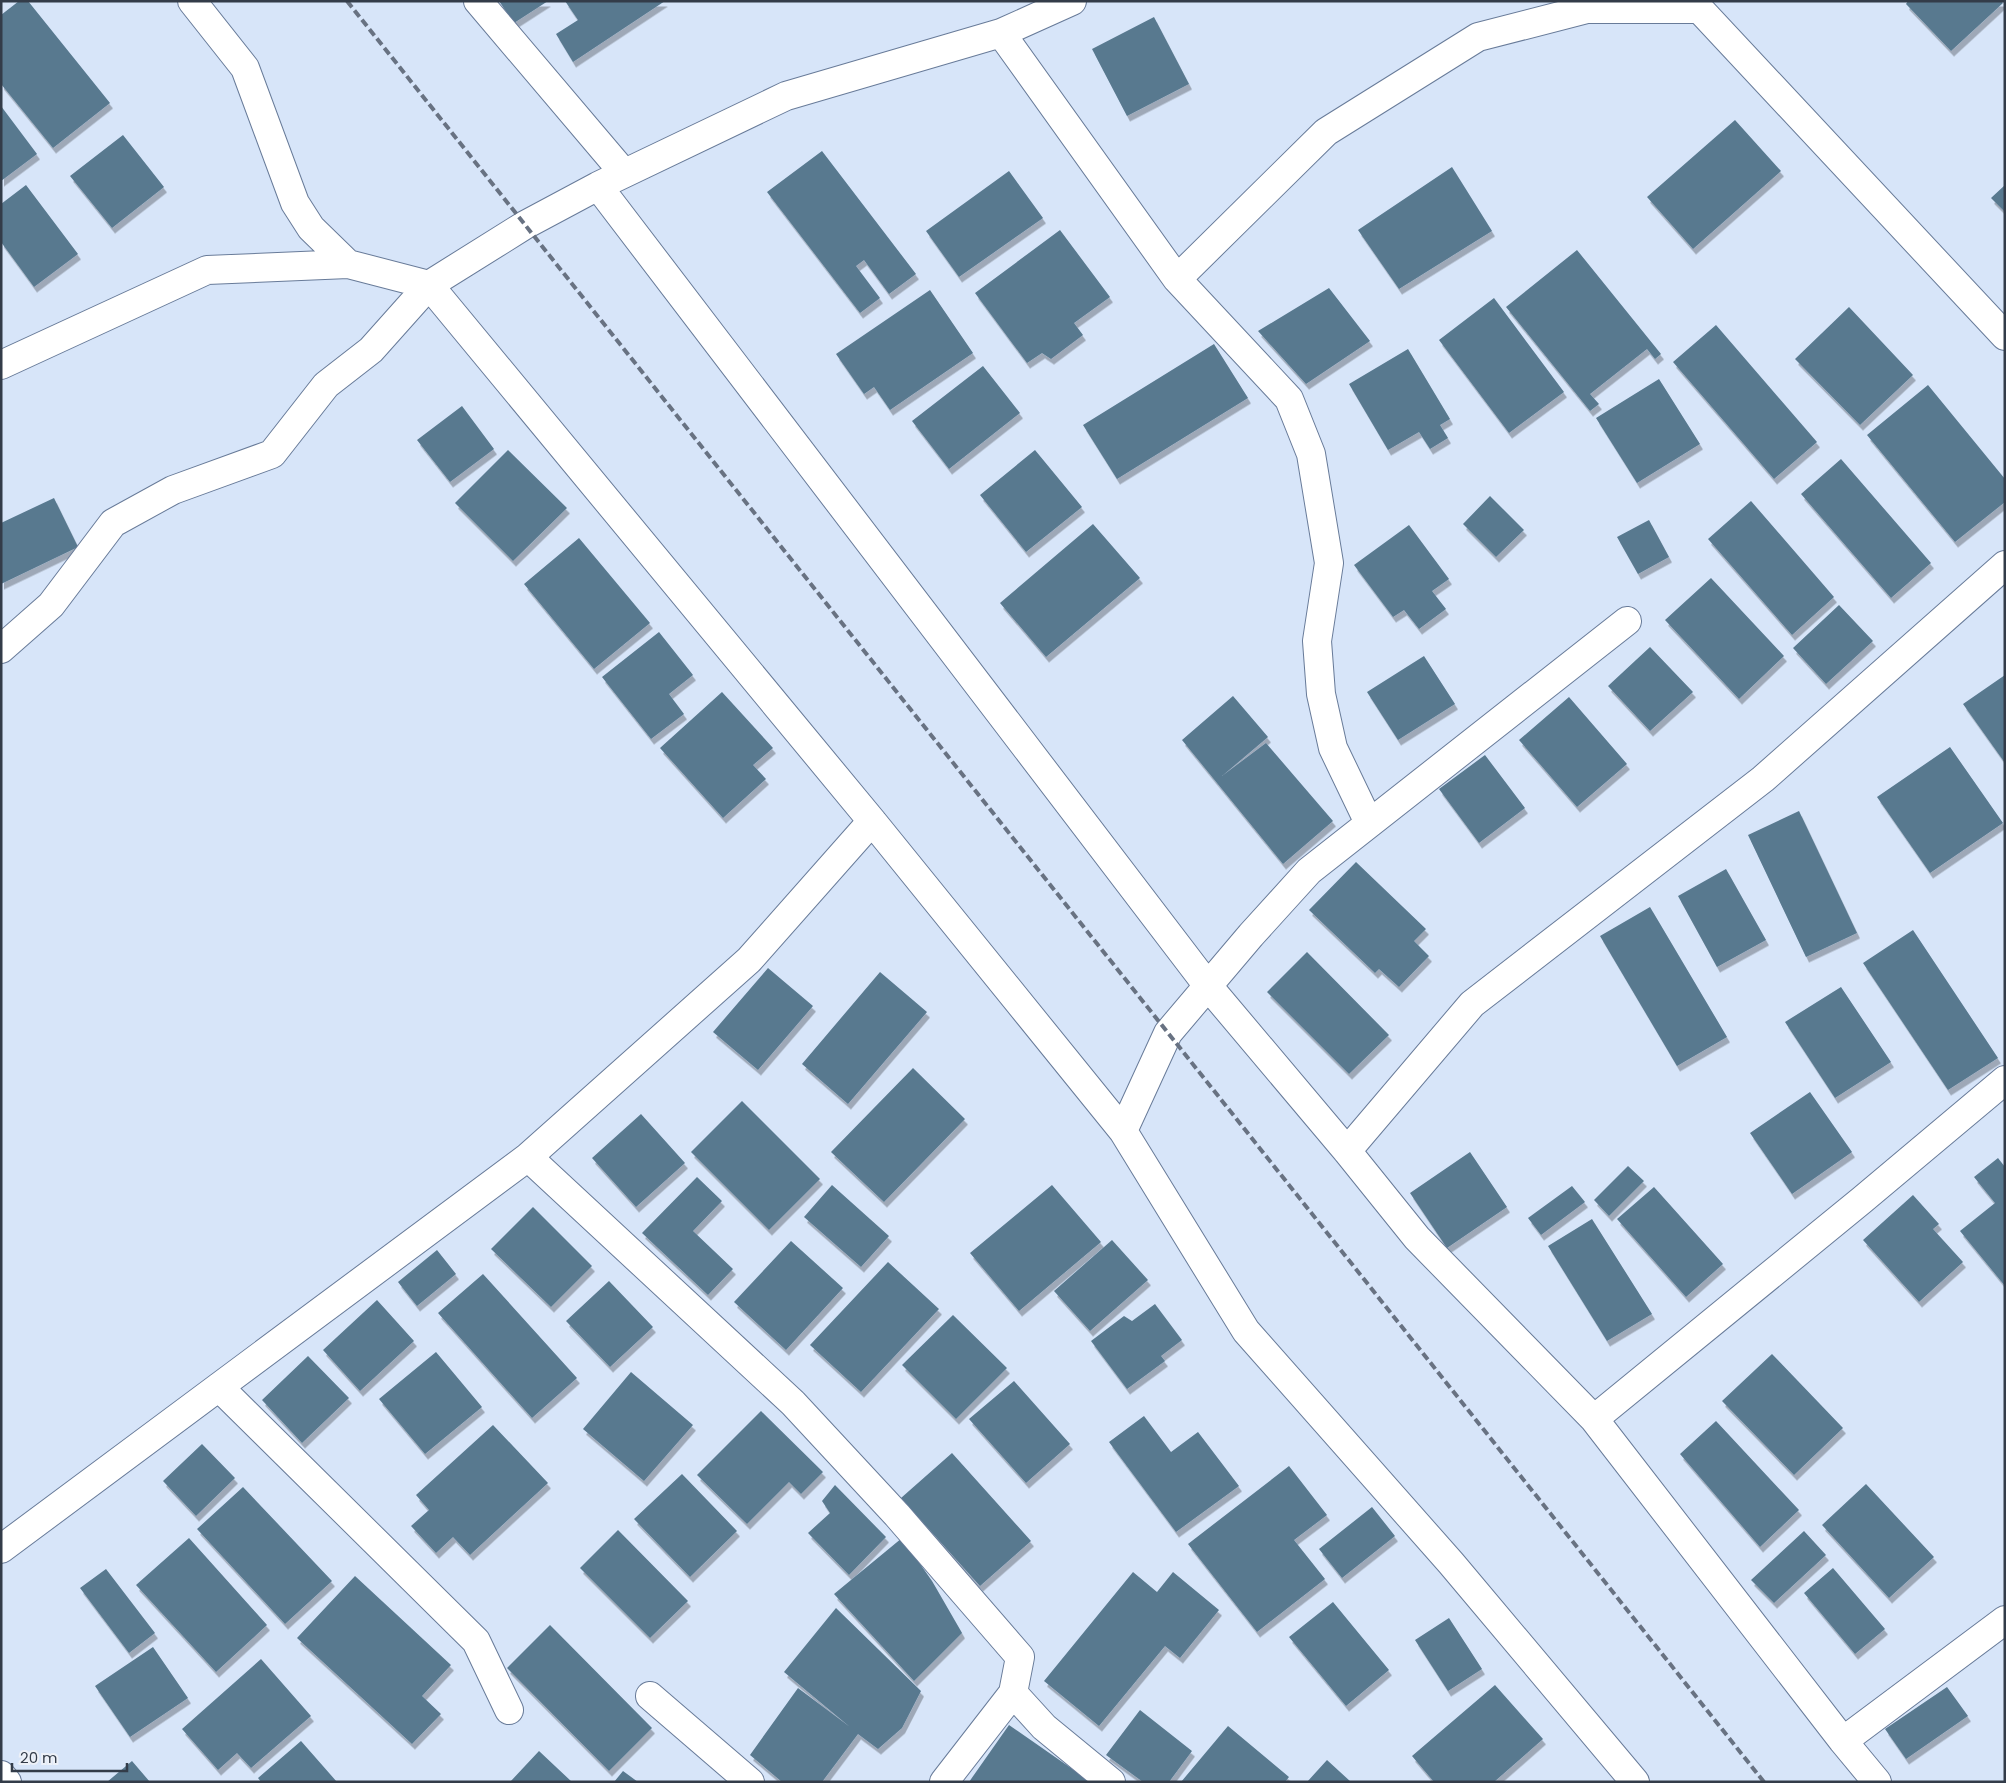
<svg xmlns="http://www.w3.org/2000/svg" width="2006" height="1783" font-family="Poppins,sans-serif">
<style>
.building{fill:#58798f;filter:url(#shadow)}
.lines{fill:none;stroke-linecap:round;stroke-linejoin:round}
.minor-casing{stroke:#687b99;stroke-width:30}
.minor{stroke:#fff;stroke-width:28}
.rail{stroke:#687282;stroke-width:4;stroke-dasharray:8 4;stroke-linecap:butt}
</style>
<defs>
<filter id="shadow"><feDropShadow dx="3" dy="5.5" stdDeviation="0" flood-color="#0004"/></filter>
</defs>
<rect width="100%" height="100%" fill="#d7e5f9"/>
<path class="building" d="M19,1h9l82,102 -57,45 -52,-64v-69z
M499,1h49l-34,22z
M565,1h100l-92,61 -17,-28 22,-14z
M1908,1h93l2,2 -52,48 -45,-47z
M1154,17l35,67 -62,32 -35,-67z
M1,106l36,48 -36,27z
M1735,120l46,51 -88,78 -46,-52z
M123,135l41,52 -52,41 -42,-52z
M822,151l94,123 -27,20 -25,-34 -8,6 24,32 -20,15 -93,-121z
M1452,167l40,64 -93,58 -41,-59z
M1009,171l34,47 -84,59 -33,-46z
M26,185l52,69 -44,33 -33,-45v-38z
M2005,185v27l-14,-14z
M1060,230l50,67 -36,26 9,12 -32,24 -9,-6 -15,10 -52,-70z
M1577,250l84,104 -6,5 -8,-10 -57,45 9,10 -9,7 -84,-104z
M1329,288l41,53 -64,43 -48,-53z
M930,290l43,63 -83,57 -16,-23 -10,7 -28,-40z
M1494,298l70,94 -55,41 -70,-93z
M1849,307l64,68 -53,50 -65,-66z
M1716,325l101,117 -43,37 -101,-117z
M1214,344l34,54 -131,81 -34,-54z
M1408,349l42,70 -10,6 8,13 -18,11 -11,-17 -31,18 -39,-66z
M983,366l37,47 -71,56 -37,-48z
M1659,379l41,65 -63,39 -41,-65z
M1928,385l77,94v23l-50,40 -88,-107z
M462,406l32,43 -44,33 -33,-42z
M508,450l59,58 -54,53 -58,-58z
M1035,450l47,57 -56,45 -46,-57z
M1841,459l90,104 -40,35 -90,-104z
M1490,496l34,34 -28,27 -33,-33z
M54,498l24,49 -77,37v-61z
M1751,501l83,96 -42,38 -84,-96z
M1649,520l20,37 -31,17 -21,-37z
M1093,524l47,54 -94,79 -46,-54z
M1409,525l40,54 -17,12 14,18 -27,20 -15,-19 -11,7 -39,-52z
M579,538l71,85 -56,46 -70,-85z
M1711,578l73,78 -45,43 -74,-79z
M1839,605l34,36 -47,43 -33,-36z
M659,632l34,43 -24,19 15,20 -33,25 -49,-62z
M1650,647l43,45 -43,39 -42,-45z
M1424,656l31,48 -57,36 -31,-48z
M2005,675v88l-42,-59z
M722,692l51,56 -20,17 13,14 -43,39 -63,-70z
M1233,696l35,41 -46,39 44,-33 67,78 -50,43 -101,-124z
M1569,697l58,67 -50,43 -58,-67z
M1950,747l53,76 -73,50 -53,-76z
M1485,755l40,53 -46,35 -40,-54z
M1799,811l58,122 -51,24 -58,-122z
M1356,862l70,67 -12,12 15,15 -30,31 -20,-18 -4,4 -66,-63z
M1726,869l40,71 -49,27 -39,-71z
M1650,907l77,130 -50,29 -77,-130z
M1913,930l85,128 -50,32 -85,-127z
M1307,952l82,83 -40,39 -82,-82z
M768,968l45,38 -55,64 -45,-38z
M880,972l47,40 -79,92 -46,-40z
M1841,987l50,75 -56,36 -50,-76z
M913,1068l52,51 -81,83 -53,-50z
M1810,1092l42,60 -60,42 -42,-61z
M742,1101l78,78 -51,51 -78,-78z
M641,1114l44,49 -49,44 -44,-49z
M1470,1152l37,55 -60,41 -37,-55z
M1998,1158l7,9v119l-45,-55 35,-28 -21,-26z
M1628,1166l16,15 -35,35 -15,-16z
M697,1177l25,24 -29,30 40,38 -25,26 -66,-62z
M832,1185l57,51 -28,31 -57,-50z
M1052,1185l49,57 -82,69 -49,-58z
M1572,1186l13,16 -44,33 -13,-17z
M1654,1187l69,77 -37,33 -69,-78z
M1913,1195l26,29 -6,5 30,33 -44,40 -56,-62z
M533,1207l59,59 -41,41 -60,-58z
M1592,1219l60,95 -45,27 -59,-95z
M1112,1240l36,40 -58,51 -36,-40z
M791,1241l52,47 -57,62 -52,-48z
M437,1250l19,24 -39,32 -19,-24z
M888,1262l51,47 -78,83 -51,-47z
M483,1274l94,104 -45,40 -94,-105z
M609,1281l44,46 -43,40 -44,-46z
M377,1300l37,41 -54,50 -37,-41z
M1155,1304l27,36 -21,16 4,5 -38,28 -36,-48 33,-25 8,5z
M953,1315l54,53 -51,51 -54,-54z
M436,1352l46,55 -57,47 -46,-55z
M1772,1354l71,74 -49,47 -72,-74z
M308,1356l41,42 -47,45 -40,-43z
M631,1372l62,53 -49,56 -61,-52z
M1014,1381l56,63 -44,39 -57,-64z
M761,1411l62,61 -22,22 -12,-12 -42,42 -50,-49z
M1144,1416l27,36 27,-20 41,54 -63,46 -67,-90z
M1716,1421l83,89 -39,37 -80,-93z
M493,1425l55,58 -78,72 -17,-18 -17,16 -25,-27 18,-16 -13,-15z
M202,1444l33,34 -39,38 -33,-35z
M952,1453l79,88 -51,45 -79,-88z
M1289,1466l38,49 -33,25 31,39 -68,53 -69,-88z
M682,1474l55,57 -47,46 -56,-58z
M1866,1484l68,73 -45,41 -67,-73z
M835,1485l51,52 -37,38 -41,-42 22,-20 -8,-12z
M243,1487l89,94 -47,43 -88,-95z
M1372,1507l23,29 -53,42 -23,-29z
M618,1530l70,71 -38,37 -70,-70z
M1804,1531l22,24 -52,48 -23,-23z
M189,1538l78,87 -51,47 -80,-87z
M902,1538l30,43 30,52 -48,48 -80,-87z
M1833,1568l52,61 -30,25 -51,-61z
M106,1569l49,64 -26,20 -49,-65z
M1133,1572l24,20 16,-20 46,38 -39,48 -15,-12 -66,80 -55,-45z
M355,1576l96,89 -29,31 19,18 -29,30 -115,-106z
M1333,1602l56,68 -43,36 -57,-69z
M836,1608l85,83 -19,37 -24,21 -20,-15 -36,48h-40l-32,-27 48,-67 52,39 -66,-55z
M1449,1618l33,51 -34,22 -33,-51z
M550,1625l102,103 -43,43 -102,-103z
M153,1647l35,51 -58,39 -35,-51z
M261,1659l50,57 -60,52 -14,-15 -19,17 -36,-41z
M1495,1685l48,54 -49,43h-60l-22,-26z
M1947,1687l21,29 -62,43 -21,-30z
M1140,1710l52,41 -23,31h-26l-37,-27z
M1009,1725l82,57h-122z
M1228,1726l61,51 -4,5h-104z
M301,1741l36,41h-76l-3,-4z
M539,1751l33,31h-62z
M1327,1760l24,22h-44z
M132,1761l18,21h-43z
M623,1771l15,11h-24z"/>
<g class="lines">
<g class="minor-casing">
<path id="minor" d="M192,1l53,67 50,135 16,25 37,36
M478,1l145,171
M1692,1l313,335
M1001,33l176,246 112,120 22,55 18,109 -12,78 4,53 12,54 36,75
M598,186l610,800 139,165 70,87 177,181 249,322 34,41
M1177,279l149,-147 152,-95 109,-28h112
M1,365l206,-95 141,-6 81,21 96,-60 73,-39 188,-90 215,-63 71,-32
M1,649l50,-44 62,-82 60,-33 99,-36 54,-69 45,-35 58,-65 443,536 251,310 123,200 205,232 184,219
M1123,1131l45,-98 83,-98 58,-64 318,-250
M1347,1151l125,-147 291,-225 242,-214
M528,1157l265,246 104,112 123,142 -7,36 31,34 67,55
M219,1387l257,254 33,69
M1594,1419l268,-219 143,-120
M1,1549l527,-392 221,-197 123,-139
M650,1696l100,86
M1843,1741l162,-121
M1,1775l6,7
M944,1782l69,-89"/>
</g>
<use href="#minor" class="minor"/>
<path class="rail" d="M347,1l1417,1781"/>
</g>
<rect width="2006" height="1783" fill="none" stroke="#333c49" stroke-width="5"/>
<path d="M12 1763v8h115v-8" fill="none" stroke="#333c49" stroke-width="2.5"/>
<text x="20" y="1763" font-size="15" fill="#333c49" stroke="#edf1f8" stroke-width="4" paint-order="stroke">20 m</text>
</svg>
